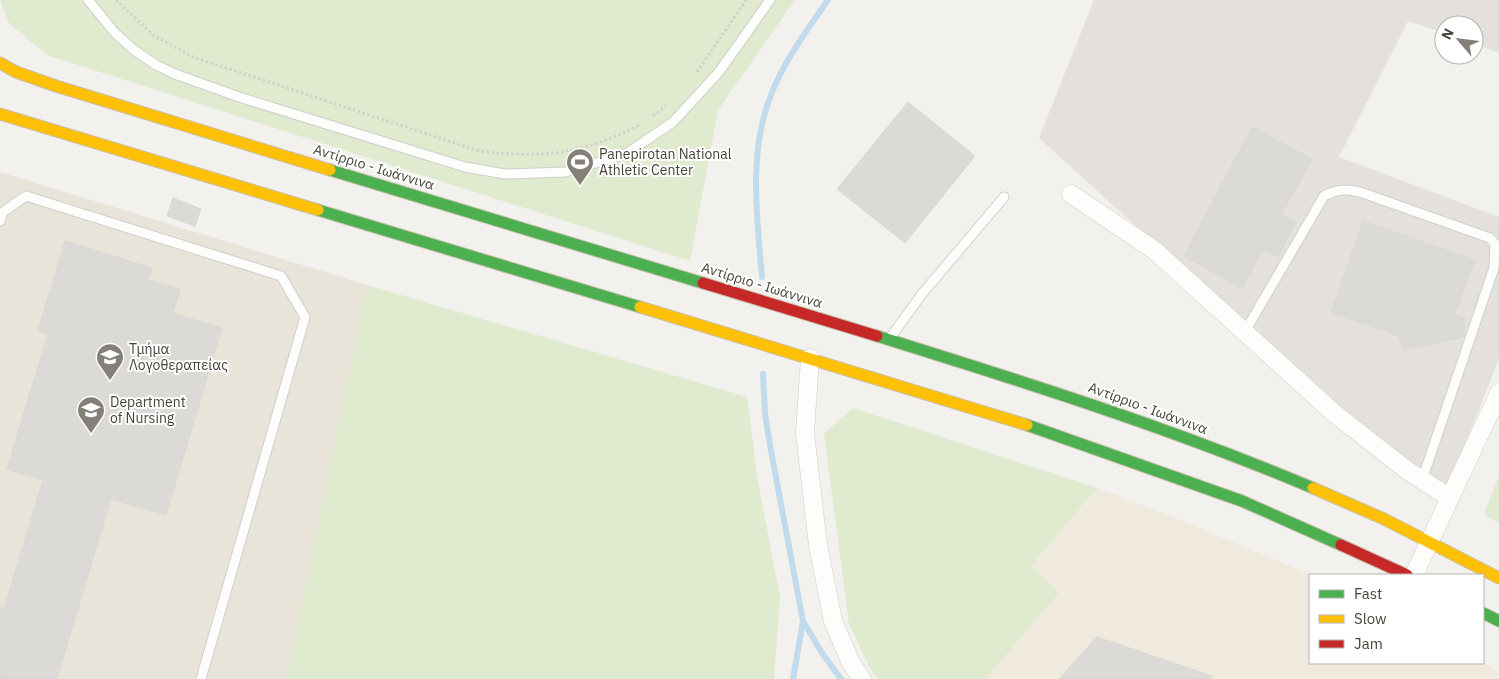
<svg xmlns="http://www.w3.org/2000/svg" width="1499" height="679" font-family="'IBM Plex Sans',sans-serif">
<style>
.commercial{fill:#f0eade}
.industrial{fill:#e4e1dd}
.education{fill:#e8e4d9}
.green{fill:#dfeacf}
.lines{fill:none;stroke-linecap:round;stroke-linejoin:round}
.stream{stroke:#c2dbec;stroke-width:6}
.building{fill:#dcdad6;stroke:#dad8d3}
.lane-casing{stroke:#d0cfcb;stroke-width:11}
.street-casing{stroke:#d0cfcb;stroke-width:19}
.fast-casing{stroke:#c8beab;stroke-width:13}
.slow-casing{stroke:#c8beab;stroke-width:13}
.jam-casing{stroke:#c8beab;stroke-width:13}
.path{stroke:#d2d1cb;stroke-width:3;stroke-dasharray:2.5 2.5;stroke-linecap:butt}
.lane{stroke:#fdfdfc;stroke-width:9}
.street{stroke:#fdfdfc;stroke-width:18}
.fast{stroke:#4caf50;stroke-width:11}
.slow{stroke:#ffc107;stroke-width:11}
.jam{stroke:#c62828;stroke-width:11}
.labels{text-anchor:middle;dominant-baseline:central;stroke-width:4;stroke-linejoin:round;paint-order:stroke}
.poi-label{font-size:14px;fill:#484339;stroke:#fff;text-anchor:start}
.street-label{font-size:14px;fill:#484339;stroke:#fff}
</style>
<rect width="100%" height="100%" fill="#f2f1ed"/>
<path class="commercial" d="M1097,488l76,29 138,58 -1,88h173l16,10v6h-514l74,-86 -28,-27z"/>
<path class="industrial" d="M1094,0h405v53l-25,-9v-19h-30v8l-36,-12 -69,136 160,60v142l-51,128 -64,-42 -126,-108 -219,-199z"/>
<path class="education" d="M0,172l367,113 -80,394h-287z"/>
<path class="green" d="M0,0h795l-77,110 -28,151 -643,-206 -38,-32z
M367,285l380,112 11,85 22,115 -6,82h-487z
M853,408l244,80 -66,78 28,27 -74,86h-107l-6,-7 -23,-48 -25,-190z
M1499,476v47l-15,-9z"/>
<g class="lines">
<path class="stream" d="M762,277c-5,-60 -14,-125 9,-182 13,-34 36,-65 57,-95
M763,374l2,40 6,37 32,170 19,32 19,26
M793,679l10,-58"/>
</g>
<path class="building" d="M908,102l67,54 -70,87 -68,-54z
M1252,127l60,32 -31,56 15,7 -18,35 -15,-8 -21,39 -58,-32z
M173,198l28,11 -6,17 -28,-10z
M1363,221l112,39 -21,55 10,3v19l-61,13 -4,-14 -68,-24z
M65,241l87,27 -4,12 32,9 -7,24 49,15 -56,187 -55,-16 -54,180h-57v-71l4,1 39,-129 -36,-11 41,-135 -10,-3z
M1097,637l115,39v3h-153z"/>
<g class="lines">
<g class="lane-casing">
<path id="lane" d="M88,0l27,33 19,17 22,15 19,9 64,23 226,70 40,7 60,-2 61,-18 47,-32 46,-50 51,-72
M0,221l3,-9 23,-16 255,80 24,41 -104,362
M1244,333l80,-137c13,-7 22,-7 36,-4l130,46 5,6 -1,24 -72,212
M890,338l32,-44 82,-97"/>
</g>
<g class="street-casing">
<path id="street" d="M1071,194l83,56 181,164 73,57 42,27
M810,358l-5,75 13,112 15,76 18,42 11,16
M1414,575l85,-182"/>
</g>
<g class="fast-casing">
<path id="fast" d="M330,170l373,113
M318,210l322,97
M877,336c148,46 294,92 436,152
M1027,425l215,76 99,44
M1483,613l16,8"/>
</g>
<g class="slow-casing">
<path id="slow" d="M0,63l16,9 40,14 274,84
M0,114l318,96
M640,307l387,118
M1313,488l71,31 115,59"/>
</g>
<g class="jam-casing">
<path id="jam" d="M703,283l174,53
M1341,545l66,30"/>
</g>
<path class="path" d="M116,0l37,35 40,22 286,94c64,8 102,3 161,-26
M697,72l49,-72
M653,116l13,-10"/>
<use href="#lane" class="lane"/>
<use href="#street" class="street"/>
<use href="#fast" class="fast"/>
<use href="#slow" class="slow"/>
<use href="#jam" class="jam"/>
</g>
<defs>
<g id="stadium-pin" transform="scale(1.4375)"><path d="M0 17L-7.5 6A9.5 9.5 0 1 1 7.5 6Z" fill="#848078" stroke="#fff"/><path d="M0-5a6.5 5 0 1 0 0 10a6.5 5 0 1 0 0-10ZM-3.5-1.8h7v3.6h-7Z" fill="#fff"/></g>
<g id="university-pin" transform="scale(1.4375)"><path d="M0 17L-7.5 6A9.5 9.5 0 1 1 7.5 6Z" fill="#848078" stroke="#fff"/><path d="M0-5L7-2L0 1L-7-2ZM-4 1L0 2.5L4 1V4Q0 6-4 4Z" fill="#fff"/></g>
</defs>
<g fill-rule="evenodd">
<use href="#stadium-pin" x="580" y="162"/>
<use href="#university-pin" x="110" y="357"/>
<use href="#university-pin" x="91" y="410"/>
</g>
<g class="labels">
<g class="poi-label">
<text x="599" y="154">Panepirotan National<tspan x="599" dy="16">Athletic Center</tspan></text>
<text x="129" y="349">Τμήμα<tspan x="129" dy="16">Λογοθεραπείας</tspan></text>
<text x="110" y="402">Department<tspan x="110" dy="16">of Nursing</tspan></text>
</g>
<g class="street-label">
<text transform="translate(374 167) rotate(17)">Αντίρριο - Ιωάννινα</text>
<text transform="translate(762 285) rotate(17)">Αντίρριο - Ιωάννινα</text>
<text transform="translate(1148 408) rotate(20)">Αντίρριο - Ιωάννινα</text>
</g>
</g>
<rect x="1309" y="574" width="175" height="90" fill="#ffffff" stroke="#b6b4b0"/>
<rect x="1319" y="590" width="25" height="8" fill="#4caf50" stroke="#b6b4b0"/>
<text x="1354" y="599" font-size="15" fill="#484339">Fast</text>
<rect x="1319" y="615" width="25" height="8" fill="#ffc107" stroke="#b6b4b0"/>
<text x="1354" y="624" font-size="15" fill="#484339">Slow</text>
<rect x="1319" y="640" width="25" height="8" fill="#c62828" stroke="#b6b4b0"/>
<text x="1354" y="649" font-size="15" fill="#484339">Jam</text>
<g transform="translate(1459 40) rotate(298)"><circle r="24" fill="#ffffff" stroke="#b6b4b0"/>
<path d="M0-4L9 19L0 12L-9 19Z" fill="#848078"/>
<text y="-8" font-size="14" font-weight="bold" text-anchor="middle" fill="#484339">N</text>
</g>
</svg>
